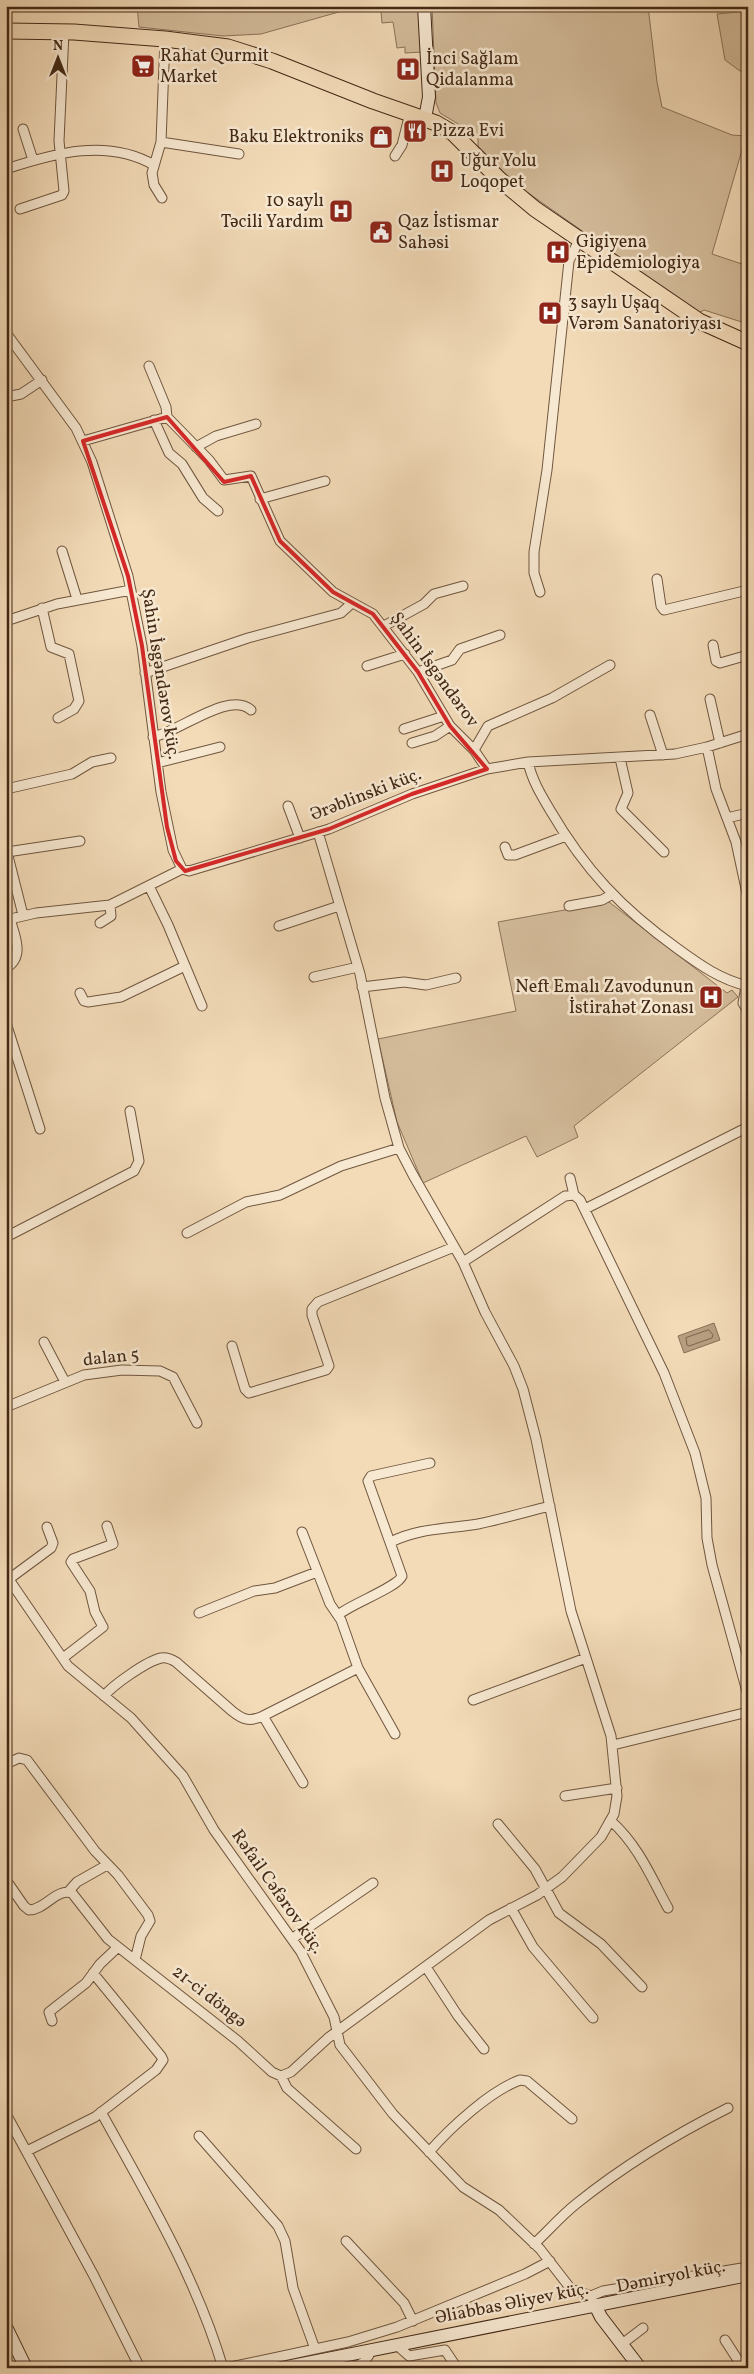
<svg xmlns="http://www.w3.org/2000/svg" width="754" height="2374" font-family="Vollkorn,serif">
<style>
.green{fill:#d5bd9c;stroke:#8c7359}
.water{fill:#b79e81;stroke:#896f56}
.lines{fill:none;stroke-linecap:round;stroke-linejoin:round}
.shore{stroke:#7d644c;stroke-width:1}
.street-casing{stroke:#6f563e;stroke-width:11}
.secondary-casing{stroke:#432916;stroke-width:14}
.primary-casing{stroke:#432916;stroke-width:17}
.street{stroke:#f7e8d1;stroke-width:9}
.secondary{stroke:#f7e8d1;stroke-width:12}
.primary{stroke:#f3dbb8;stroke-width:15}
.marked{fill:none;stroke:#d62828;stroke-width:4;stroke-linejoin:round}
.labels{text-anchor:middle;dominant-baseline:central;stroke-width:5;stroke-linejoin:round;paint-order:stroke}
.poi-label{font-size:18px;fill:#432916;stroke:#f7e8d1;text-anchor:start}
.street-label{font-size:18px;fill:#432916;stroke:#f7e8d1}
</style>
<rect width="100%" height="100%" fill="#f3dbb8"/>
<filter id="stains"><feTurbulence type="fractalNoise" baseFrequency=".004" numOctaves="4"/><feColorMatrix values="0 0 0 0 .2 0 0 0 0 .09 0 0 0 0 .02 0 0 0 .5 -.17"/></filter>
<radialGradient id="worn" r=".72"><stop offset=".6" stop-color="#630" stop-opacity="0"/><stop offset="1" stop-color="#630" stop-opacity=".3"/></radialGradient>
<path class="green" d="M137,6h223l-99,28 -38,2 -84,-9z
M402,6h17l3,46 -17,1v-6l-8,1 -4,-26 -11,1 -1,-11z
M432,6h216l9,76 5,25 70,28 14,1 -34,118 36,12v58l-44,-14 -5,3 -185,-130 -36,-37v-10l-38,-23 -4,-10z
M748,11v59l-8,1 -15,-11 -8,-46z
M609,902l118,91 5,-3 6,7 -164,129 4,11 -41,20 -11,-21 -103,47 -26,-61 -19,-83 138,-28 -18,-89z"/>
<path class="water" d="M714,1323l6,17 -36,13 -6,-17z"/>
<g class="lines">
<path class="shore" d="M709,1330l4,5 -1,3 -23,8 -2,-1 -1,-7z"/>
<g class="street-casing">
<path id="street" d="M23,129l10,31
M161,142l78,12
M395,156l7,-11 8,-32
M6,169c49,-16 101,-31 148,-4
M162,198l-8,-13 -2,-12 9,-31 4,-103
M20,209l42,-14 2,-4 -5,-50 5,-109
M6,333l70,95 16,34 36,114 14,70 19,146 12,58 9,19
M149,366l17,41 1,10
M6,397l15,-3 21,-14
M154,420l15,33 13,11 21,34 15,13
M83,441l84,-24 42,43 15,20 27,-4 29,65 53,51 40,22 45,58 32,54 24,24 13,19
M196,447l20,-11 40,-12
M260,499l65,-18
M62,551l15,48
M657,579l4,27 3,4 84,-20
M540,592l-6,-19v-21l13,-82 22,-209 10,-21
M42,608l9,39 18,7 10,47 -5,8 -16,9
M6,621l51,-17 74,-14
M384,626l40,-22 10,-10 29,-8
M713,645l3,16 4,2 28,-8
M367,666l38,-12
M418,672l34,-12 8,-11 40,-14
M145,673l103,-35 93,-25 11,-10
M710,699l10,44
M650,715l13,40
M404,729l40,-13
M153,737c26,-5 77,-47 98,-27
M412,743l23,-7 15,-10
M707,747l9,42 20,53 12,56
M474,750l14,-24 64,-28 58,-33
M620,758l8,35 -7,16 43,43
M528,762c4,18 13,33 22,48 35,60 72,99 128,139 22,16 43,31 70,37
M157,763l63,-16
M6,789l66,-15 20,-12 19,-4
M288,806l12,32
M727,818l21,-5
M505,847l3,8h7l51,-19
M6,848l17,67
M7,852l73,-11
M149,886l19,39 34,81
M569,906l33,-6 9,-5
M6,920l30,-7 74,-8 72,-36 7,2 140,-42 83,-35 75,-25 41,-7 147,-8 32,-7 41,-13
M100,923l11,-7 -1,-11
M279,926l60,-20
M6,968c19,-11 9,-32 4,-49
M314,977l44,-10
M746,986l-3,17 5,8
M362,987l42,-5 22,3 30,-7
M80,993l4,8 4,1 33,-5 64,-31
M6,1023l34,106
M570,1178l4,17
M585,1209l163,-82
M187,1233l59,-31 34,-7 61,-29 58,-18
M6,1237l128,-66 5,-10 -9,-50
M463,1262l102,-66 9,-1 6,5 84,173 31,80 11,45 1,40 5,27 36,130
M44,1342l21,40
M232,1346l13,43 4,4 77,-23 3,-4 -17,-51v-6l6,-7 136,-55
M6,1407l78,-32 38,-5 38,1 13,6 24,46
M302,1532l28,72 11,16 17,48 37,66
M391,1542c27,-14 57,-13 87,-18 24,-5 48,-12 72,-18
M6,1575l62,91 63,52 52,58 31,54 87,122 33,65 6,28 53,69 70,73 36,23 41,39 31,40 20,7 6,13
M9,1579l42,-31 2,-5 -6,-16
M199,1613l55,-22 21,-3 42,-16
M338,1615c13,-11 60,-28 64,-39l-34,-95 3,-5 59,-13
M63,1658l40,-31 -8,-15 -5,-21 -19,-29 2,-3 40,-15 -6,-18
M104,1696c9,-11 43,-35 57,-38 6,-1 10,1 15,4l56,49c11,9 18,11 31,5l95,-48
M473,1700l113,-42
M263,1716l40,67
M613,1745l135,-33
M6,1764l13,-6 8,2 68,91 23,24 30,40 2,6 -9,15 -6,24
M565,1796l52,-8
M611,1821c27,24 40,56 57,87
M498,1824l37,45 24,44 42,31 41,43
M6,1880l18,26 5,4c16,0 27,-22 43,-17l36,46 130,102 34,31 9,4 10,-4 37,-34 161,-118 48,-25 25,-18 39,-40 13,-23 3,-18 -6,-60 -40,-125 -35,-172 -13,-50 -9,-23 -29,-54 -22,-50 -50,-87 -14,-27 -14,-50 -25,-124 -42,-142
M68,1892l9,-10 30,-17
M511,1908l22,39 60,71
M293,1938l80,-55
M426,1967l32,49 26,33
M52,2021l-3,-9 37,-29 14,-19 18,-17
M281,2076l6,12 69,61
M101,2112c46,83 95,165 122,256
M6,2114l88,162 46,92
M199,2136l79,90 7,15 8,47 22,61
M27,2151l68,-34 61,-47 7,-10 -2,-4 -68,-83
M429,2152c21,-24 61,-61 91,-72l7,1 45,38
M346,2241l58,62 9,18
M534,2244c14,-13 27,-28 42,-40 46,-37 98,-69 152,-96
M591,2296l12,-5 145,-24
M725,2340l18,28
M622,2344l21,-16
M400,2348l9,8 36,-6 12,18
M226,2368l122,-26 49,-15 128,-53 25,-13
M353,2368l11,-6 5,-7"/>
</g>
<g class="secondary-casing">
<path id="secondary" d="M424,6l5,91 -4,21
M597,2309l4,8 39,51
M6,2327l20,41
M282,2368l466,-93"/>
</g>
<g class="primary-casing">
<path id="primary" d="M6,31l68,1 91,7 63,8 44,14 101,40 63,22 17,10 46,46 36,30 164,112 49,22"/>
</g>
<use href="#street" class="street"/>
<use href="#secondary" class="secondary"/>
<use href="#primary" class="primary"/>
</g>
<path class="marked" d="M167,417l57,65 27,-6 29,65 53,51 40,22 45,58 32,54 37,43 -75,25 -83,35 -144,42 -9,-10 -9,-34 -25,-181 -14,-70 -45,-135z"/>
<defs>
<g id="supermarket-square" transform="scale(1.25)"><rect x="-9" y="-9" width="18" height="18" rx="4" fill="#8f2418" stroke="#f7e8d1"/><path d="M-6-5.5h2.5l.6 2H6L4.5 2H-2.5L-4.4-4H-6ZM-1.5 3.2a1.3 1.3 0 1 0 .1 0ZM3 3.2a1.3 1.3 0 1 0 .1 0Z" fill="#fff"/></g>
<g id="hospital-square" transform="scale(1.25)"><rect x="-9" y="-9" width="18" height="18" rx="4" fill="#8f2418" stroke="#f7e8d1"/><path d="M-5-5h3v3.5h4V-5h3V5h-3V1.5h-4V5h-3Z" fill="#fff"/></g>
<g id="restaurant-square" transform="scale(1.25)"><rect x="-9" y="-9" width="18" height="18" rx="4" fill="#8f2418" stroke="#f7e8d1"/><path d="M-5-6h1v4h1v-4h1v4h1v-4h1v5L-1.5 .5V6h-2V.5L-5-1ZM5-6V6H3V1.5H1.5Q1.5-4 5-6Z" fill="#fff"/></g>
<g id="shop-square" transform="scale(1.25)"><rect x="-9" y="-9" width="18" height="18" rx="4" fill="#8f2418" stroke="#f7e8d1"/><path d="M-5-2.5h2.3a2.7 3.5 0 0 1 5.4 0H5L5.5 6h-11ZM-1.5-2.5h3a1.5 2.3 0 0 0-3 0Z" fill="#fff"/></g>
<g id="civic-square" transform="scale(1.25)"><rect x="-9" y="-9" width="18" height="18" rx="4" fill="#8f2418" stroke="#f7e8d1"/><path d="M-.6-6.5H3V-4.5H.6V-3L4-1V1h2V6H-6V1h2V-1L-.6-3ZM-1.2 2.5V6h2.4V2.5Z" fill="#fff"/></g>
</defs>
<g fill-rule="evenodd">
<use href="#supermarket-square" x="143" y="66"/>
<use href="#hospital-square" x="408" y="69"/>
<use href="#restaurant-square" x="415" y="131"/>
<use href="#shop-square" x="381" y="137"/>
<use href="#hospital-square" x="442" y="171"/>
<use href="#hospital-square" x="341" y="211"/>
<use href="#civic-square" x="381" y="232"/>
<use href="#hospital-square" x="558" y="252"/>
<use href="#hospital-square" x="550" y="313"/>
<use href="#hospital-square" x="711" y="997"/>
</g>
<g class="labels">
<g class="poi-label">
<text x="160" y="56">Rahat Qurmit<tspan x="160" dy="21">Market</tspan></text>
<text x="426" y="59">İnci Sağlam<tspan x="426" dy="21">Qidalanma</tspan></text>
<text x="432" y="131">Pizza Evi</text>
<text x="364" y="137" text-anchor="end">Baku Elektroniks</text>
<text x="460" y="161">Uğur Yolu<tspan x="460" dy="21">Loqopet</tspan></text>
<text x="324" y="201" text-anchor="end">10 saylı<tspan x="324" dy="21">Təcili Yardım</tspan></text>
<text x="398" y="222">Qaz İstismar<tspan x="398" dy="21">Sahəsi</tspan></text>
<text x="576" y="242">Gigiyena<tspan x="576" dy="21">Epidemiologiya</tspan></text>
<text x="568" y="303">3 saylı Uşaq<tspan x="568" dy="21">Vərəm Sanatoriyası</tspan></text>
<text x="694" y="987" text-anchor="end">Neft Emalı Zavodunun<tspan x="694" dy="21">İstirahət Zonası</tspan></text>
</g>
<g class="street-label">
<text transform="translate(434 670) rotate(54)">Şahin İsgəndərov</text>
<text transform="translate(160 674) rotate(81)">Şahin İsgəndərov küç.</text>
<text transform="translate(366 795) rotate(-21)">Ərəblinski küç.</text>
<text transform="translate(111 1358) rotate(-6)">dalan 5</text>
<text transform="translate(277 1892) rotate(55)">Rəfail Cəfərov küç.</text>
<text transform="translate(209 1997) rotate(38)">21-ci döngə</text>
<text transform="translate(671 2277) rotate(-11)">Dəmiryol küç.</text>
<text transform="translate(512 2304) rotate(-11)">Əliabbas Əliyev küç.</text>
</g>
</g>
<rect width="754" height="2374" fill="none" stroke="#f3dbb8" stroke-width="25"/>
<rect x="8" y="8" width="739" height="2359" fill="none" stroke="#432916" stroke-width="2.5"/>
<rect x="12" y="12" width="729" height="2349" fill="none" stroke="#432916"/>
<g transform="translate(58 58)" stroke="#f7e8d1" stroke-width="4" paint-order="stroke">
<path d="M0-4L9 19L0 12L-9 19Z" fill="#432916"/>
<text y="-8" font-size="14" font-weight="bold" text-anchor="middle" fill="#432916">N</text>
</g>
<rect width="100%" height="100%" filter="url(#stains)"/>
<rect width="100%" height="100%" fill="url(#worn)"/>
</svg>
